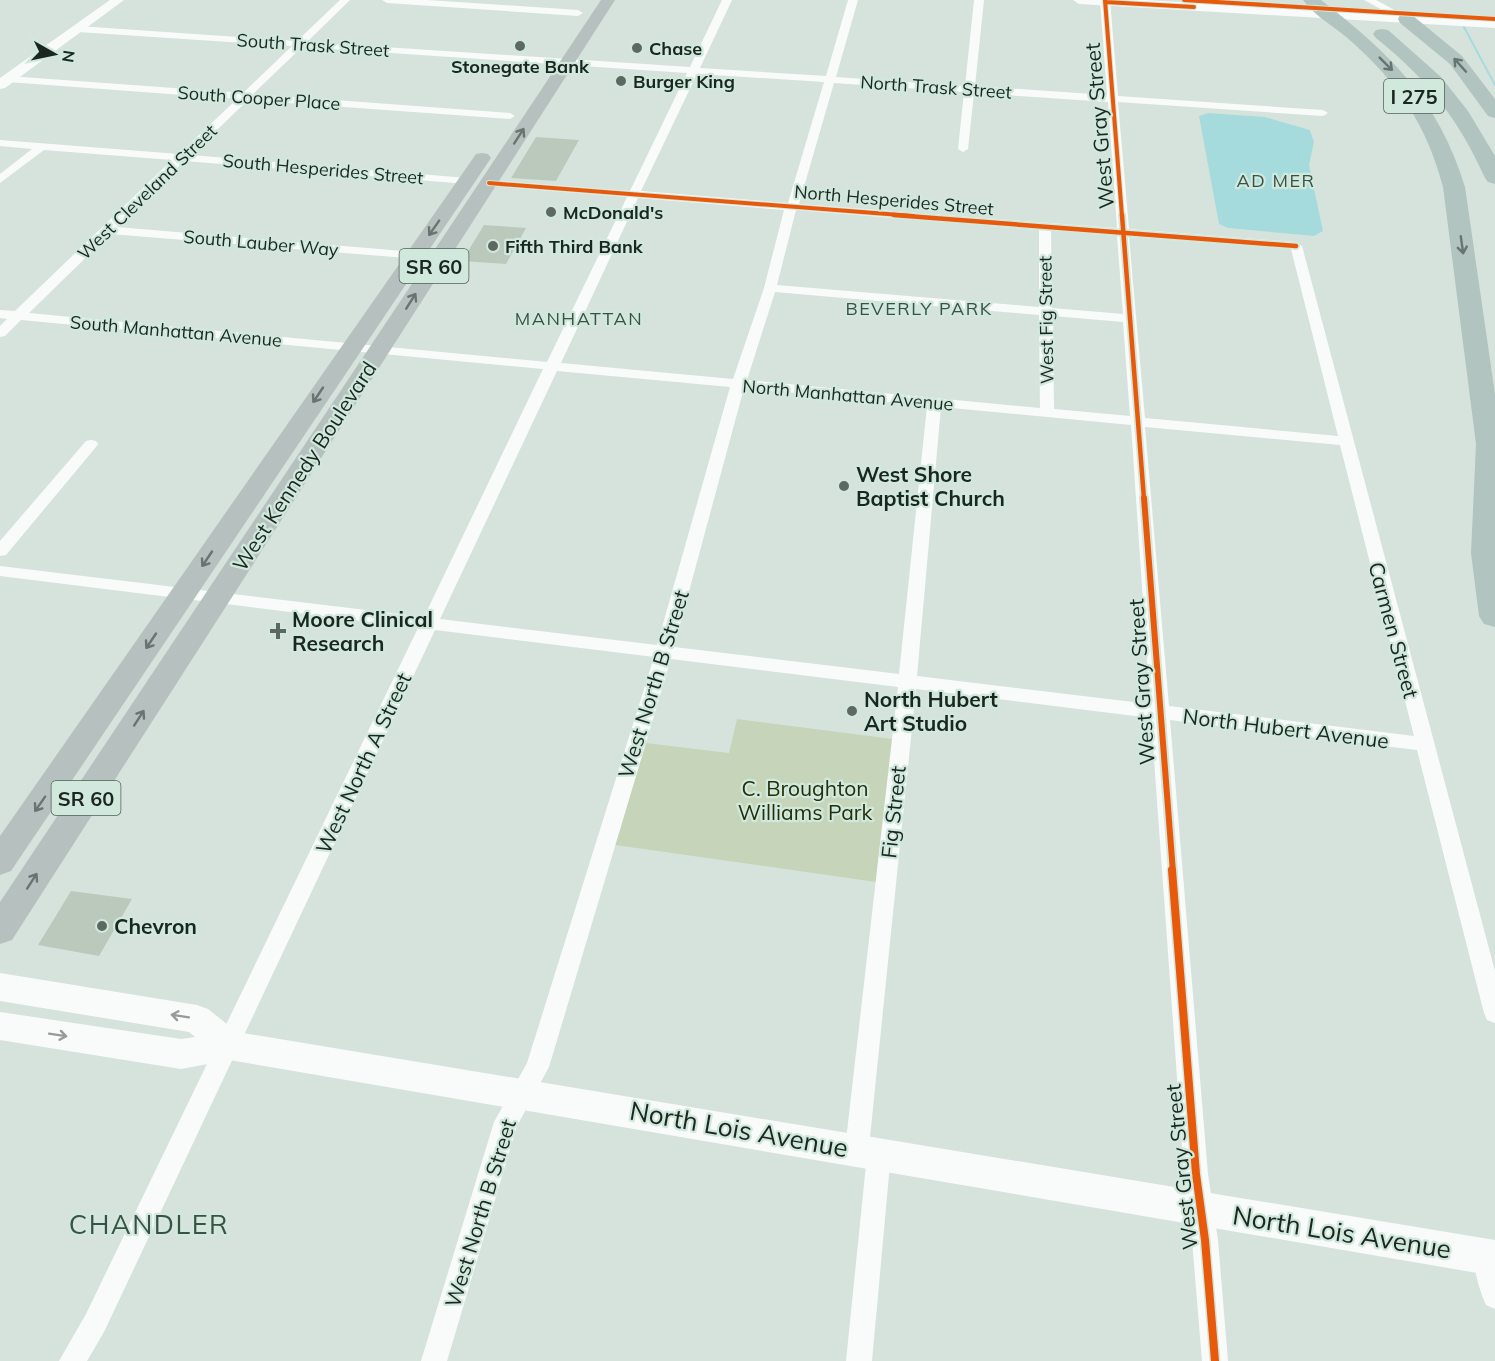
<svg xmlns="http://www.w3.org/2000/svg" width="1495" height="1361" font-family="Mulish,sans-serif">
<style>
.green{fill:#c6d5b9}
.water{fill:#a6dbdd}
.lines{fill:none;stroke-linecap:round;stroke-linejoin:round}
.stream{stroke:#a6dbdd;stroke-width:2}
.building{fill:#bbc9bd}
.street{fill:#f9fbfa;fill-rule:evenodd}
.secondary{fill:#f9fbfa;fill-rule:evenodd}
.primary{fill:#b6c1bf;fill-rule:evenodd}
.highway{fill:#b1c4c0;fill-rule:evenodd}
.cycleway-far3-casing{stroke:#d0e9dc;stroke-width:6}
.cycleway-far2-casing{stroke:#d0e9dc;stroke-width:8}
.cycleway-far1-casing{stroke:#d0e9dc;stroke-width:10}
.cycleway-casing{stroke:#d0e9dc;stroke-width:11}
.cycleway-far3{stroke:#e8590c;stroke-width:4}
.cycleway-far2{stroke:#e8590c;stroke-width:4.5}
.cycleway-far1{stroke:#e8590c;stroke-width:6}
.cycleway{stroke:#e8590c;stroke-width:8}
.oneway{stroke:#667570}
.oneway2{stroke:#697470}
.oneway3{stroke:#969b98}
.poi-dot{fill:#5d6862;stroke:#d0e9dc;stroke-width:2}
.labels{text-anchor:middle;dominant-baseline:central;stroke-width:4.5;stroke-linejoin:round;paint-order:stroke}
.far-street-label{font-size:18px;fill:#1c2621;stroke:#d0e9dc}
.far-poi-label{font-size:18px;font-weight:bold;fill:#1c2621;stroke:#d0e9dc;text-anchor:start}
.far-neighbourhood-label{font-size:18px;letter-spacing:1.5px;fill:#3b5146;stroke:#d0e9dc}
.shield{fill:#d0e9dc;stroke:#526059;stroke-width:1.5}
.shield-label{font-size:20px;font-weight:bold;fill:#1c2621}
.street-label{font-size:21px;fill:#1c2621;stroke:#d0e9dc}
.poi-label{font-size:21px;font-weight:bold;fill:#1c2621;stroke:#d0e9dc;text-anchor:start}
.park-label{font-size:21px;fill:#242f09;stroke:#d0e9dc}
.near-street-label{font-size:26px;fill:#1c2621;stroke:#d0e9dc}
.near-neighbourhood-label{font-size:27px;letter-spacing:1.5px;fill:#3b5146;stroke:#d0e9dc}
</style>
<rect width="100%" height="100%" fill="#d6e3dc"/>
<path class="green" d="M737,719l156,20 -17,143 -261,-37 31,-102 83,10z"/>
<path class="water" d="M1208,113l57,4 45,13 4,12 -5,23 14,66 -9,5 -86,-8 -9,-4 -20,-108z"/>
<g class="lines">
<path class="stream" d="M1464,27l31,58"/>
</g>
<path class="building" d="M536,137l43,3 -23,41 -45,-3z
M484,225l42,3 -20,36 -44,-3z
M71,891l61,8 -33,57 -61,-11z"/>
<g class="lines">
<path class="street" d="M340,0h10l-43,42 383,25 32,-67h10l-32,68 126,8 22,-76h10l-22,77 129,9 9,-86h10l-9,86 132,9 -7,-95h10l8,96 205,14 5,3 -5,3 -205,-14 11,127 167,13 6,4 193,725v52l-8,-3 -3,-7 -67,-263 -247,-30 38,454 10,66 10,121h-26l-10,-121 -8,-66 -33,-456 -235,-29 -47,458 10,-6 9,4 3,8 -19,208h-26l21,-206 -10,6 -9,-4 -3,-8 53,-462 -227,-28 -122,408 -32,59 -70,235h-26l73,-239 33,-59 127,-406 -219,-27 -331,702 -17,29h-28l27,-47 332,-686 -418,-52v-10l424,51 119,-248 -522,-49 -16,16 -5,1v-11l7,-7 -7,-1v-8l15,1 157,-151 -128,-10 -44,33v-9l32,-25 -32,-3v-6l179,14 58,-55 -229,-17 -5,-3 5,-3 235,17 49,-47 -214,-14 -5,-3 5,-3 219,15zM302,47l385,26 -57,118 -141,-11 -6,3 6,3 138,11 -80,165 -518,-49 81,-79 309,25 2,-3 -2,-3 -4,-1 -298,-25 67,-66 283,23 6,-3 -6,-3 -276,-23 57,-55 262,19 5,-3 -5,-3 -257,-19zM697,74l127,8 -36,121 -147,-12zM834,83l130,9 -6,57 5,3 5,-3 6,-56 134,9 9,126 -318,-24zM638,198l146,12 -20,78 -31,91 -172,-16zM796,210l243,20v77l-262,-22zM1051,230l66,6 6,78 -71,-6zM1129,237l162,12 47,187 -193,-18zM775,292l264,23 1,93 -293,-28zM1053,316l70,6 7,94 -76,-7zM557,371l173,16 -73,258 -217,-26zM744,388l183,18 -28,268 -225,-27zM941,407l190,18 19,279 -233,-28zM1145,427l195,18 74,291 -245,-30z
M382,0h45l151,10 5,3 -5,3 -191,-13z
M1364,0h12l35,19 -8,2z
M91,440l5,1 2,3 -2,3 -90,108 -6,1v-15l86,-100z
M1486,1241l9,4v64l-9,-4c-7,-16 -16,-43 -9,-60z"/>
<path class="secondary" d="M110,0h14l-119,88 -5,1v-11z
M1073,0h73l349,20v8l-416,-24z
M0,973l197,32 11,4 29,23 1258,208v36l-1266,-216 -48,9 -181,-29v-28l181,27 14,-2 -6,-5 -189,-31z"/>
<path class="primary" d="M601,0h14l-603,940 -12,4v-42z
M482,153l6,1 3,4 -480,713 -11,4v-39l476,-682z"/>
<path class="highway" d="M1303,0h18c70,54 118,101 144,187l30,207v233l-11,-3 -5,-8 -8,-63 5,-109 -33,-257c-16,-61 -44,-103 -91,-145 -15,-14 -38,-26 -49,-42z
M1406,14l6,1 50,41 33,43v19l-7,-2 -38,-52 -50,-41 -2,-4 2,-4z
M1382,29l6,1 53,47 27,34 27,45v28l-7,-2 -3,-4c-27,-60 -58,-99 -109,-140l-3,-4 3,-4z"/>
<g class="cycleway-far3-casing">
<path id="cycleway-far3" d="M1105,0l17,216
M1184,0l311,19
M1105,2l89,5
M489,183l424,33"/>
</g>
<g class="cycleway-far2-casing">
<path id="cycleway-far2" d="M894,215l402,31
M1122,215l22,284"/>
</g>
<g class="cycleway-far1-casing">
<path id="cycleway-far1" d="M1144,498l29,374"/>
</g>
<g class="cycleway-casing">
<path id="cycleway" d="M1172,870l24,304 9,66 10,121"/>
</g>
<use href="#cycleway-far3" class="cycleway-far3"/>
<use href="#cycleway-far2" class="cycleway-far2"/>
<use href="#cycleway-far1" class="cycleway-far1"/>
<use href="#cycleway" class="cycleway"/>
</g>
<defs><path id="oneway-shaft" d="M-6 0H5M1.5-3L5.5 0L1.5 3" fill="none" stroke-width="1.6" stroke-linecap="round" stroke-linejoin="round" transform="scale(1.5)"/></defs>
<g class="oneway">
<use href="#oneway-shaft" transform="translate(1386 64) rotate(45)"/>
<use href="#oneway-shaft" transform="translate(1460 65) rotate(-132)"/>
<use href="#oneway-shaft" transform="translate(1462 245) rotate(82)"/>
</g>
<g class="oneway2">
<use href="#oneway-shaft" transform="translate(519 136) rotate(-57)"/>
<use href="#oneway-shaft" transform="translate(434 228) rotate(125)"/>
<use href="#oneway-shaft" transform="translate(411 301) rotate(-58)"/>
<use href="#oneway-shaft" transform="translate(318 395) rotate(124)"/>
<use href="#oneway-shaft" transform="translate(207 559) rotate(124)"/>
<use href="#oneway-shaft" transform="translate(151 641) rotate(124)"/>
<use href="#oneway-shaft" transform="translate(139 718) rotate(-57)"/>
<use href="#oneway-shaft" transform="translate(40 804) rotate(125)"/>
<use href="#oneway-shaft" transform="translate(32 881) rotate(-57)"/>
</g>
<g class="oneway3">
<use href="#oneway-shaft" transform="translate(180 1016) rotate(-171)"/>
<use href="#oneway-shaft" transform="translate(58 1035) rotate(9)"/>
</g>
<g class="poi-dot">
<circle cx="520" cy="46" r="6"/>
<circle cx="637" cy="48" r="6"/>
<circle cx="621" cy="81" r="6"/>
<circle cx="551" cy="212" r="6"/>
<circle cx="493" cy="246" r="6"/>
<circle cx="844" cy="486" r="6"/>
<path d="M275 622h6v6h6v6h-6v6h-6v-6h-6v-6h6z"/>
<circle cx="852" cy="711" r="6"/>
<circle cx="102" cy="926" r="6"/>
</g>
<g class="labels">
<g class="far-street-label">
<text transform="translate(313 45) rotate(4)">South Trask Street</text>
<text transform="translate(936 87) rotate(4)">North Trask Street</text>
<text transform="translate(259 98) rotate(4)">South Cooper Place</text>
<text transform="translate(323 169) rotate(5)">South Hesperides Street</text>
<text transform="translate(147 192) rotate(-44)">West Cleveland Street</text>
<text transform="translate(894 200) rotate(5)">North Hesperides Street</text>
<text transform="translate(261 243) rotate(5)">South Lauber Way</text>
<text transform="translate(1046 320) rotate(-91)">West Fig Street</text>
<text transform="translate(176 331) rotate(5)">South Manhattan Avenue</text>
<text transform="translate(848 395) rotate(5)">North Manhattan Avenue</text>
</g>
<g class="far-poi-label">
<text x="649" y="48">Chase</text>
<text x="520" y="66" text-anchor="middle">Stonegate Bank</text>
<text x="633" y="81">Burger King</text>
<text x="563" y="212">McDonald's</text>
<text x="505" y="246">Fifth Third Bank</text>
</g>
<g class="far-neighbourhood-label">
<text x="1276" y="180">AD MER</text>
<text x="919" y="308">BEVERLY PARK</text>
<text x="579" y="318">MANHATTAN</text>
</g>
<g class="shield">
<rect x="1384" y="79" width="60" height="34" rx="4.5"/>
<rect x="399.5" y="249" width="69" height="34" rx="4.5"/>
<rect x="51.5" y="781" width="69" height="34" rx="4.5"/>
</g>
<g class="shield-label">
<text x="1414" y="96">I 275</text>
<text x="434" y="266">SR 60</text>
<text x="86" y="798">SR 60</text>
</g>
<g class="street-label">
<text transform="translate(1099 126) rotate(-95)">West Gray Street</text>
<text transform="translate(304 466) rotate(-57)">West Kennedy Boulevard</text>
<text transform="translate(1394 630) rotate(75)">Carmen Street</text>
<text transform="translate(1141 682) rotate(-94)">West Gray Street</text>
<text transform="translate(653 684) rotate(-73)">West North B Street</text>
<text transform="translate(1286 728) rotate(7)">North Hubert Avenue</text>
<text transform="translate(363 763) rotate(-65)">West North A Street</text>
<text transform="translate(893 812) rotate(-84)">Fig Street</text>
<text transform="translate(1181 1167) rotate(-96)">West Gray Street</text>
<text transform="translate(480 1213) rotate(-73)">West North B Street</text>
</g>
<g class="poi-label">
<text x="856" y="474">West Shore<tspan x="856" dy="24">Baptist Church</tspan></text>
<text x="292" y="619">Moore Clinical<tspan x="292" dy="24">Research</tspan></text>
<text x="864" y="699">North Hubert<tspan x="864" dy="24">Art Studio</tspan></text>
<text x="114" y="926">Chevron</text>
</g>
<g class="park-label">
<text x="805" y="788">C. Broughton<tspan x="805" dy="24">Williams Park</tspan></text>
</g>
<g class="near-street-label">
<text transform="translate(739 1129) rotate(10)">North Lois Avenue</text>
<text transform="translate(1342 1232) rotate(9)">North Lois Avenue</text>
</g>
<g class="near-neighbourhood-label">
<text x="149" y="1224">CHANDLER</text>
</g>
</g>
<g transform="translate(54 54) rotate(99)" stroke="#d0e9dc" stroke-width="4.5" paint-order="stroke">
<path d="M0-4.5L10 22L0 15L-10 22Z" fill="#1c2621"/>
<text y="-9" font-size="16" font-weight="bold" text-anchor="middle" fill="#1c2621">N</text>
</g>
</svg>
